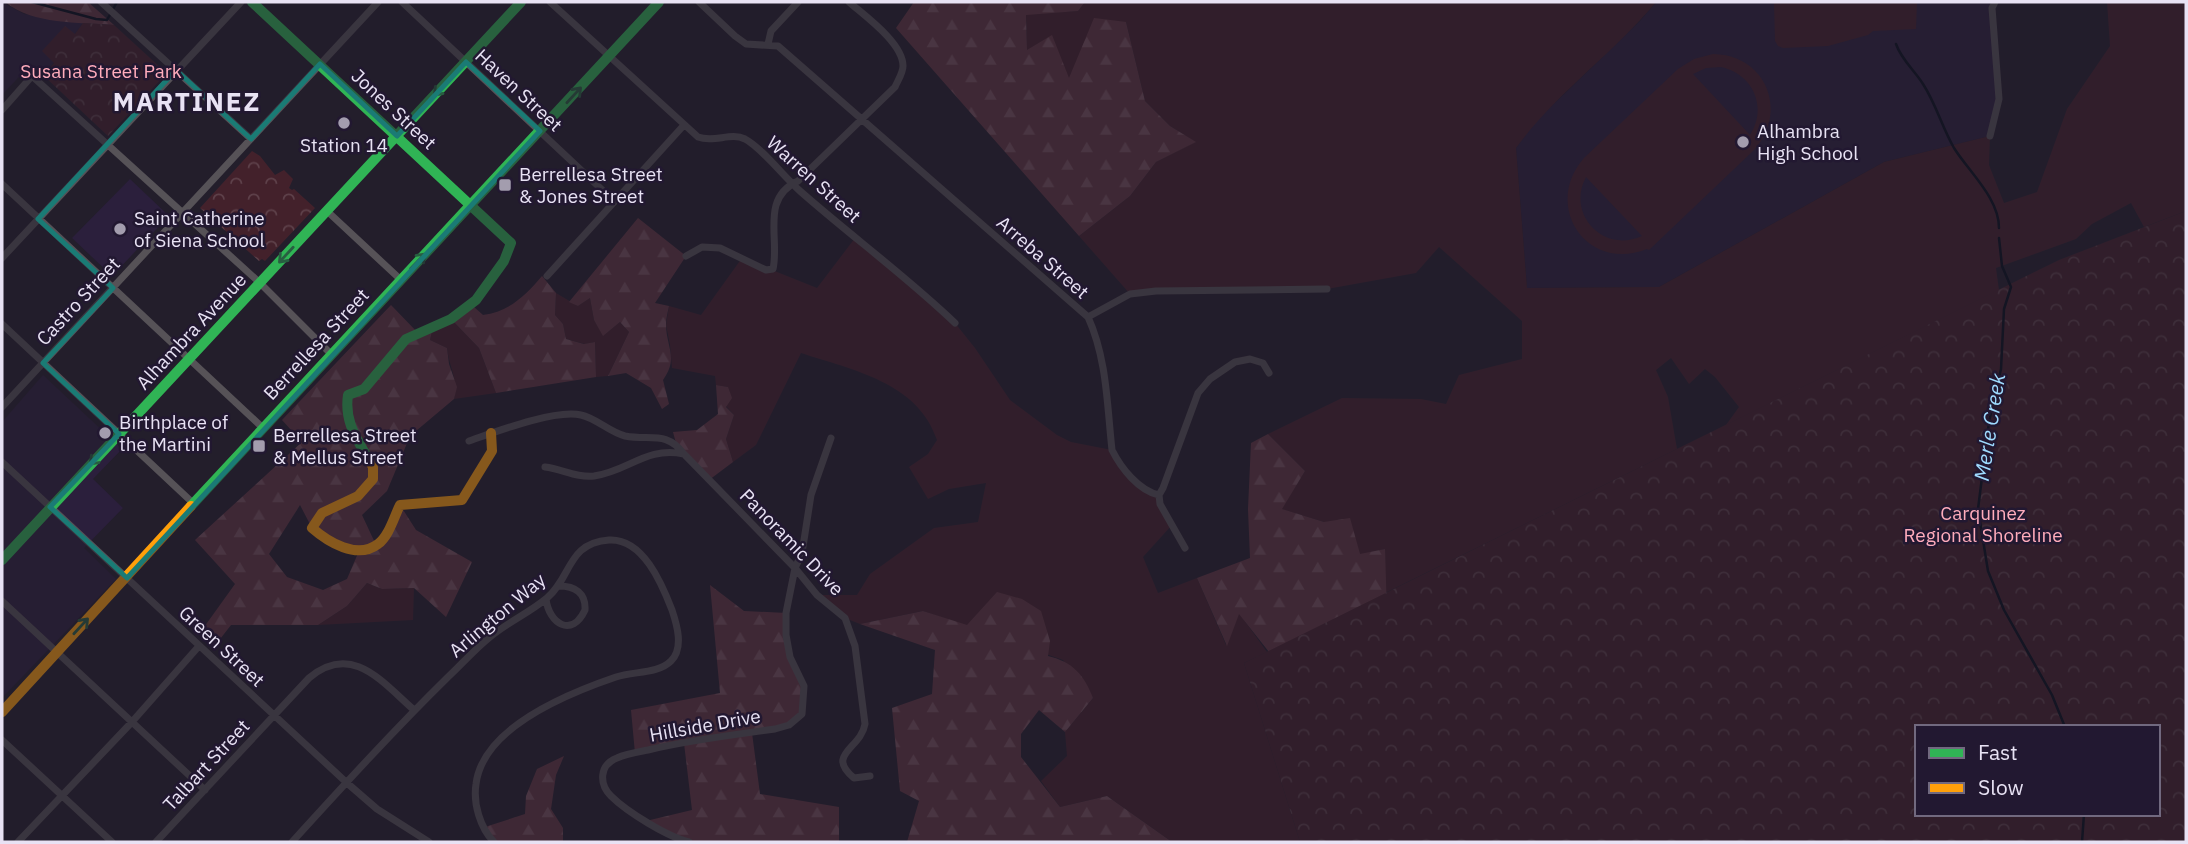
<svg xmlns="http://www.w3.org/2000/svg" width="2188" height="844" font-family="'IBM Plex Sans',sans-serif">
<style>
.built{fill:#2b1f3c}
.green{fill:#43212b;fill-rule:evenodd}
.forest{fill:url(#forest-firs);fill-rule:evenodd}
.park{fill:url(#park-crowns);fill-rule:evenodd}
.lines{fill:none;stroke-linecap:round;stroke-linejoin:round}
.stream{stroke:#030c19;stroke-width:2.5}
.street{stroke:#565257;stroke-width:7}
.fast{stroke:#30b455;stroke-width:10}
.slow{stroke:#ff9f0a;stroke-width:10}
.oneway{stroke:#285e41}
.marked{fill:none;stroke:#1a7b75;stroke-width:5;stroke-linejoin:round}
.poi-dot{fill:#a39dae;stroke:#221831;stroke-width:2.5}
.labels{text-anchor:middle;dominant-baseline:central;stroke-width:5;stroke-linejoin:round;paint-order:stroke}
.park-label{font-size:19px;fill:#ffacbc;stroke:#221831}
.street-label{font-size:19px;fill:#e8e2f4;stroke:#221831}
.poi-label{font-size:19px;fill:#e8e2f4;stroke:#221831;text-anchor:start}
.water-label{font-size:21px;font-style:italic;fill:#9edafe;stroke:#221831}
.district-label{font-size:26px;font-weight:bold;letter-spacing:2px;fill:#e8e2f4;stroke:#221831}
</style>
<defs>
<pattern id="forest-firs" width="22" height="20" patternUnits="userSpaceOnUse" patternTransform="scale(1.75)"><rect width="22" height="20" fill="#613641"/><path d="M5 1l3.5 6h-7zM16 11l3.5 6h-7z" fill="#78535d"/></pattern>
<pattern id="park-crowns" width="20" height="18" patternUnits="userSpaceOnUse" patternTransform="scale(1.75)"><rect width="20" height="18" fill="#43212b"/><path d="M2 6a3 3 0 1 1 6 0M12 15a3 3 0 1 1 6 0" fill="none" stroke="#5e414a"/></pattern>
</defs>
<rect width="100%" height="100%" fill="#231e2b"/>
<path class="built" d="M2,2l22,12 59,9 -39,53 -13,-12 -29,31z
M1656,2h339l4,97 -9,37 -106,26 -225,125 -132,1 -11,-140 19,-26 105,-101z
M130,179l39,37 -57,60 -40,-38z
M43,375l79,74 -29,30 30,29 -39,40 32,31 -114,119v-276z"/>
<path class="green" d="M1085,2h571c-43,52 -100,91 -140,146l11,140 132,-1 225,-125 106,-26 -1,29 15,38 33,-11 30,-83 43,-63 -3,-44h79v209l-42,16 -13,-24 -39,21 -16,15 -80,29 3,22 -273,135 13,-18 -24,-30 -10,-8 -16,15 -18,-26 -15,12 12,27 9,52 -292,144v-44l-25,6 -36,-33 -43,-13 24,-38 -37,-37 74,-36 79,1 25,5 13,-29 63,-16v-38l-83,-74 -23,26 -89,16 -197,5 -51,-58 51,-40 26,-34 39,-20 -25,-16 -25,-25 -19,-79 -57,57 -42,-28 -1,-37 52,-3z
M1774,2h143l-1,27 -43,2 -5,4 -40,11 -45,2 -5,-2 -3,-5z
M1713,54c53,1 76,57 41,96l-105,100 -2,-1c-60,24 -105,-43 -63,-91l94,-89 16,-10zM1721,67c32,7 47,40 29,68l-57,-61 13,-6zM1586,177l56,59c-39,18 -76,-22 -56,-59z
M855,238l100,85 20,25 35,52 47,35 14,7 41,8 26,33 21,12 13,30 -29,32 15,36 39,-15 29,67 13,-32 28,39 -23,11 56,179h-128l-65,-46 -47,11 -19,-26 26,-25 -2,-24 28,-34 -30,-38 -140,-49 -63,13 -15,-6 -28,-23h40l13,-21 64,-46 44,-6 8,-39 -37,6 -21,10 -19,-32 19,-13 9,-14c-19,-58 -85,-70 -136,-87l-45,92 -23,17 -7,-23 8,-24 -8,-9 2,-19 -12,-2 -1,-9 -43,-8 -2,-23 -4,-20 3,-19 32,9 41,-57 75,30z
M556,293l22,13 12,-8 4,22 10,15 16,-13 9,10 -21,44 -12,1 -1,-35 -10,2 -19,-5 -3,-15 -8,-9z
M451,319l28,29 17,45 -42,6c5,-18 -5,-32 -7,-51l-17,-8 3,-13z
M367,583l15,6 32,-1 -1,32 -95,5 29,-19z"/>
<path class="forest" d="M5,2h83l26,23c-36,-3 -80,0 -109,-23z
M914,2h171l-7,9 -52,4 1,35 25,-15 17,43 25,-60 32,4 19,79 25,25 26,16 -40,20 -26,34 -51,40 -183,-208z
M638,218l48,38 -31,47 14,3c-1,5 -3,12 -3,18 0,23 13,34 -3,56l6,24 -7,5 -11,-21 -25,-15 -18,3 21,-44 -9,-10 -17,14 -9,-16 -4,-22 -12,8 -9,-4z
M542,276l14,17 -1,22 8,9 3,15 18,5 11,-2 1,35 -100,16 -17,-45 -28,-29 23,-12 9,8c26,-3 43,-20 59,-39z
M391,305l27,28 15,-6 -3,13 17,8 2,16 8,23 -3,12 -44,37 -23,55 -25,24 14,30 24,-40 16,25 56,32 -26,55 -32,-29 -32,1 -15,-6 -20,23 -29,19h-87l-14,18 -15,-13 33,-46 -40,-44 107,-98 -20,-22zM300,505l12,23 47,23 -12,28 -24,11 -36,-13 -18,-23z
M716,385l12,2 4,11 -6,9 8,8 -8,24 7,23 -24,18 -33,-37 -3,-11 24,-2 21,-16z
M1268,434l37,37 -23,38 42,13 26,-4 10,36 25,-5 2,67 -103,55 -45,-57 -12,32 -30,-68 53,-20 -2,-49 3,-66z
M710,585l34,26 42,2 4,44 14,29 -2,28 -13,11 -37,8 8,61 79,13v35h-150l-43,-21 46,-11 -8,-67 -49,10 -4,-43 89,-17z
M997,592l25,7 19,12 9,30 -2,15c25,6 36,19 45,42l-28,34 -26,-22 -18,24v23l39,50 47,-11 65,46h-265l12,-41 -19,-10 -8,-83 40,-14 3,-44 -75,-26 63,-13 44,14z
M564,756l-8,19 -5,34 12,19v14h-69l-9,-15 40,-13 1,-18 11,-27z"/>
<path class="park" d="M83,23l31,2 48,44 1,8 -55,59 -64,-60 10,-13 -12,-12 23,-25 10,8z
M252,151l8,5 15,19 9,-5 9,9 -4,9 3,2 2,-1 21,19 -50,53 -3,-2 -3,2 -59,-53z
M2186,211v631h-886l-56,-179 815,-403zM1917,727h241v87h-241z"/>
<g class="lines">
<path class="stream" d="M32,2l64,17 11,1 10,-18
M1896,44c5,15 18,26 27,40 13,20 19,43 31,64 15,24 45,50 45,80
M1999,238l3,28 9,21 -7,22 -3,60 -12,53 -11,87 10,62 16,39 48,85 13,32
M2082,842l2,-28"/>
<path class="street" d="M101,2l150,137
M402,2l212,199
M550,2l148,135c16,6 33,-5 47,2 17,9 39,38 55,52 51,45 106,85 155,132
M699,2l36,34 11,8 32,2 310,271c19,42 19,88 24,133 9,18 27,41 47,45l4,-7 35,-95 12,-14 25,-17 15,-3 13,4 6,10
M768,44l3,-13 27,-29
M2,110l30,-34 228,207 71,71
M1990,136l9,-37 -7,-91 3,-6
M2,184l261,244
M327,211l73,68
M686,256l16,-9 18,1 46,22 7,-1c7,-30 -13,-71 25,-88l97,-94c3,-7 8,-14 8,-21 0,-23 -38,-50 -54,-64
M2,258l239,-256
M547,276l137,-151
M1088,317l42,-23 26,-3 171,-2
M2,324l192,180
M2,407l376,-405
M469,441c26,-9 86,-32 112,-26 15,3 28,17 44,21 25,5 41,-6 59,18
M2,462l345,321 30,26 52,33
M545,467c17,2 32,11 49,9 35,-5 52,-30 90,-22l111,114 22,27 28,23 10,28 10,78c-4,25 -40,30 -11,54l16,-2
M1159,495l1,9 25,44
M546,599c3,25 26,39 39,11 1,-17 -10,-24 -26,-24
M2,601l203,189
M2,740l110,102
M18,842l113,-119 68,-77
M156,842l153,-164c43,-36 73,4 105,32
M292,842c51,-56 102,-112 156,-165 14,-13 27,-28 42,-40 18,-15 39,-24 57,-39 25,-21 20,-55 62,-58 34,-2 53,44 63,70 5,15 12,38 -1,51 -13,13 -37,10 -55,16 -47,16 -133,50 -140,107 -3,19 4,44 18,58
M689,842c-21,-5 -62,-30 -78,-46 -12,-12 -12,-31 6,-38 9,-4 21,-6 31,-8 41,-10 85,-15 127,-21l14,-4 13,-11 2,-28 -14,-29 -4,-22v-22l9,-45 7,-15 9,-58 20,-57"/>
<path class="fast" d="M252,2l259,241 -7,18 -28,39 -25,19 -45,20 -42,50 -16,6c-4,27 9,44 22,67
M191,506l468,-504
M2,560l519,-558"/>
<path class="slow" d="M370,462l3,5v12l-15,17 -36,17 -10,15c16,14 45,32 66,16 11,-8 16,-27 22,-39l62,-5 30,-49 -1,-18
M2,712l189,-206"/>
</g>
<defs><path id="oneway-shaft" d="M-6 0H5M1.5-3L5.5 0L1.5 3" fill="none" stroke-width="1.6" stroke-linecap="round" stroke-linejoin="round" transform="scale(1.75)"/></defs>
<g class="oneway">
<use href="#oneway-shaft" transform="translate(441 88) rotate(133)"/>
<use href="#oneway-shaft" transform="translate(574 95) rotate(-47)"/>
<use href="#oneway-shaft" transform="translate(286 255) rotate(133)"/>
<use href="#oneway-shaft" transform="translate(418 261) rotate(-46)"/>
<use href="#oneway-shaft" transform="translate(97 457) rotate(134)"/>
<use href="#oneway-shaft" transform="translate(81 626) rotate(-47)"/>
</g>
<path d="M0 0H2188V844H0ZM466,62l74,69 -413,447 -77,-71 69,-73 -76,-71 70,-75 -75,-69 138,-149 75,69 69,-75 77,72z" fill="#231e2b" fill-opacity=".55" fill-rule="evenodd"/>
<path class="marked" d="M466,62l74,69 -413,447 -77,-71 69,-73 -76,-71 70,-75 -75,-69 138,-149 75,69 69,-75 77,72z"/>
<g class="poi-dot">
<circle cx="344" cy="123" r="7"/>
<circle cx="1743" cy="142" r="7"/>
<rect x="498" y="178" width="14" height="14" rx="3.5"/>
<circle cx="120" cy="229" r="7"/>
<circle cx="105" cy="433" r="7"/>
<rect x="252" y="439" width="14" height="14" rx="3.5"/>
</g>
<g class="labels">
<g class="park-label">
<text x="101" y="71">Susana Street Park</text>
<text x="1983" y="513">Carquinez<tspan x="1983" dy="22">Regional Shoreline</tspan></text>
</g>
<g class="street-label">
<text transform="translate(519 90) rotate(43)">Haven Street</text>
<text transform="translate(394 109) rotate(43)">Jones Street</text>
<text transform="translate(814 179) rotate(42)">Warren Street</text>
<text transform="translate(1043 257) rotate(41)">Arreba Street</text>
<text transform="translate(78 301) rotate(-47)">Castro Street</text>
<text transform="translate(191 331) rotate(-47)">Alhambra Avenue</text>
<text transform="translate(316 344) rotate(-47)">Berrellesa Street</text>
<text transform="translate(792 542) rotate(46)">Panoramic Drive</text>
<text transform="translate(497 615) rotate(-40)">Arlington Way</text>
<text transform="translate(222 646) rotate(43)">Green Street</text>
<text transform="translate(705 725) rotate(-10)">Hillside Drive</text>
<text transform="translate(206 765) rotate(-47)">Talbart Street</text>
</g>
<g class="poi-label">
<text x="1757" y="131">Alhambra<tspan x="1757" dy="22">High School</tspan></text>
<text x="344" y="145" text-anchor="middle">Station 14</text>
<text x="519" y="174">Berrellesa Street<tspan x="519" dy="22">&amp; Jones Street</tspan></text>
<text x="134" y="218">Saint Catherine<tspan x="134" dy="22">of Siena School</tspan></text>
<text x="119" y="422">Birthplace of<tspan x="119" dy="22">the Martini</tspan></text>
<text x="273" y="435">Berrellesa Street<tspan x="273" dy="22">&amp; Mellus Street</tspan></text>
</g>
<g class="water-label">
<text transform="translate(1989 427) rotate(-81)">Merle Creek</text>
</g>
<g class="district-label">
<text x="187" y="101">MARTINEZ</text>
</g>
</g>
<rect width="2188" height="844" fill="none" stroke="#e8e2f4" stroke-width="7"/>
<rect x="1915" y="725" width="245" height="91" fill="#221831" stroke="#71697f" stroke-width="2"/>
<rect x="1929" y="748" width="35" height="10" fill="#30b455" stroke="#71697f" stroke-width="2"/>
<text x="1978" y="760" font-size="21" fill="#e8e2f4">Fast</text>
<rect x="1929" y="783" width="35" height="10" fill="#ff9f0a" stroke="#71697f" stroke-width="2"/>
<text x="1978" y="795" font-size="21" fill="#e8e2f4">Slow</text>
</svg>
